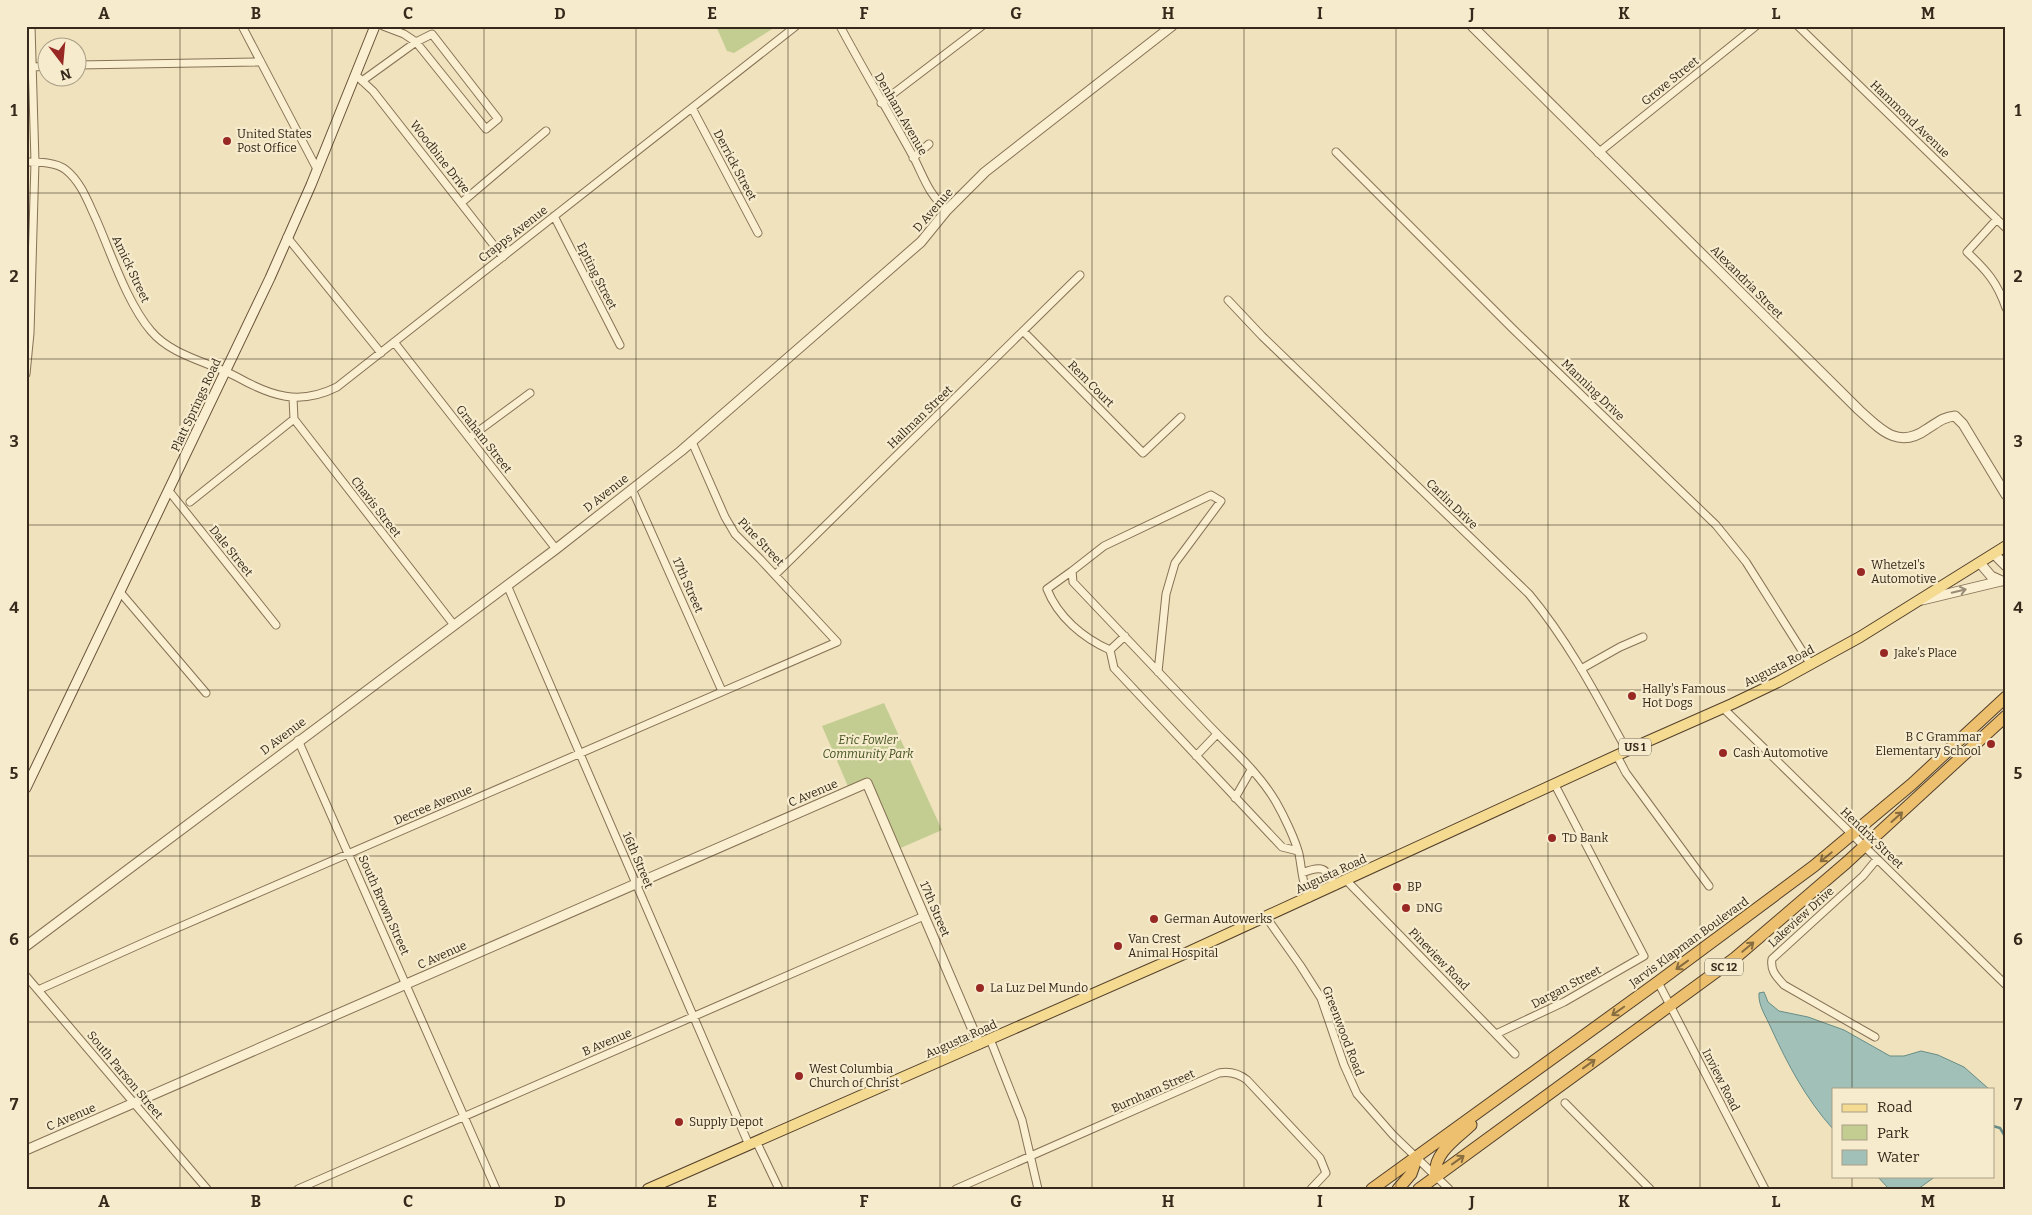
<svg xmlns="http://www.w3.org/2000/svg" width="2032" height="1215" font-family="Bitter,serif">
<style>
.green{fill:#c3cd91}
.water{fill:#a1c0b8;stroke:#688d86}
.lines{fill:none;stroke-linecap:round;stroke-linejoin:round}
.stream{stroke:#688d86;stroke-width:2.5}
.minor-casing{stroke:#877256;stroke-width:9}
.tertiary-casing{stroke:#877256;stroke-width:11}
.secondary-casing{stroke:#695339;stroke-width:11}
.primary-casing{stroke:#54402b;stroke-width:12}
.trunk-casing{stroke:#54402b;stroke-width:13}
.minor{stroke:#faefd0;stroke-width:7}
.tertiary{stroke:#faefd0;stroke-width:9}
.secondary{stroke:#faefd0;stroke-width:9}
.primary{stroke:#f5da92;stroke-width:10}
.trunk{stroke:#ecc06e;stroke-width:11}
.oneway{stroke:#988c76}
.oneway2{stroke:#886d40}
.grid{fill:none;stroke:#36291b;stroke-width:1;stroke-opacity:0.55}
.poi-dot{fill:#982824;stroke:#f6eccd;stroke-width:2}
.labels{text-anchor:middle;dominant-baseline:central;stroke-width:4.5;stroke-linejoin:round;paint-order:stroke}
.shield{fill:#f6eccd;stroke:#706450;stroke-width:1}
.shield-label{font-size:11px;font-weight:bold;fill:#36291b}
.street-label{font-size:12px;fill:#36291b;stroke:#f6eccd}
.poi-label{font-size:12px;fill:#36291b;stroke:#f6eccd;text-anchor:start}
.park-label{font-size:12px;font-style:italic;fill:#445321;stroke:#f6eccd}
.neatline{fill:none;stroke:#36291b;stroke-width:2}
.grid-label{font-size:16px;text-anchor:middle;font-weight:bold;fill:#36291b}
</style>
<rect width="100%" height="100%" fill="#efe2bd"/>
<path class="green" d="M716,26h61l-43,27 -7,-2z
M884,703l58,127 -46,20 -29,-66 -17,7 -28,-65z"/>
<path class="water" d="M1764,992l4,10 11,9 29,6 36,13 46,26h14l17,-5 17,4 26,12 25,22h-156v40c-27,-30 -45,-64 -62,-101 -5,-12 -13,-22 -12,-35z
M1877,1176h59l-18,13h-29z"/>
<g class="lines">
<path class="stream" d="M1993,1126l7,2 6,10"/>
<g class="minor-casing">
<path id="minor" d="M242,26l75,143
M840,26c24,45 50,88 74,132 11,22 14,35 33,52
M1798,26l208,202
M78,65l183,-3
M34,67l14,-1
M359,78l14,13 130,166
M362,81l54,-39 16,-8 66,85 -12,10 -70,-87 -12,-8 -21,-8
M881,103l101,-77
M692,108l66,125
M1336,152l177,177 203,196 30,37 65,103
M1598,153l158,-127
M913,158l16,-14
M26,162c13,0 30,0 40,8 15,12 22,32 30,49 15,34 31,84 55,112 21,25 58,31 86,46 34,19 62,29 100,10l459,-361
M461,203l85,-72
M554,216l66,129
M1997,219l-30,33c20,19 30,30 39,56
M287,237l94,116
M1228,300l34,36 267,258c40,48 68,102 98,157
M1023,331l120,122 38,-36
M394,342l162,207
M26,374l4,-41 5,-171 -4,-136
M293,398l1,21 160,206
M469,438l61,-45
M632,489l90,202
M169,491l107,134
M190,502l104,-83
M1072,571l-25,18c11,28 36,49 63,61l4,18 168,179 16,4
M775,575l305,-300
M507,585l242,560
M120,592l86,101
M1110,650l15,-14
M1581,669l39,-22 23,-10
M1158,672l8,-78 9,-31 46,-62 -10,-6 -107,51 -32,25 1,11c44,46 87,92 131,138 24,26 54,51 72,82 8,14 19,37 23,52 3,15 3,30 10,44
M1723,708l283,277
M298,740l198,449
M1196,756l21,-22
M1617,756l9,17 83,113
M1235,798l16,-28
M1302,873c20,-8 24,-6 33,13
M1347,881l168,173
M1266,917l34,48 21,33 23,67 13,29 36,41 56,54
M26,976l181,213
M1658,982l107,207
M38,990l116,-52 683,-296 -77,-83 -25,-25 -10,-17 -33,-75
M1496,1034l68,-32 80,-46 -89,-171
M1875,1037l-91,-52c-7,-8 -14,-14 -12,-26l91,-83 14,-17
M990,1039l32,81 16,69
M1565,1103l85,86
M756,1141l23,48
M298,1189l626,-273
M956,1189l263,-116c11,-2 19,0 28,7l73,78 6,15 -15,16"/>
</g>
<g class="tertiary-casing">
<path id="tertiary" d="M1472,26l387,384c21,19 39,40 68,19 10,-6 16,-12 28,-13l8,8 43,71
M1994,554l12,12
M1980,563l11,13 11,5
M1922,600l79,-19
M26,946l530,-397 125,-98 240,-209 26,-32 38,-38 187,-146
M26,1150l841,-367 112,261"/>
</g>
<g class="secondary-casing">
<path id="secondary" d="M26,788l244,-510 41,-93 64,-159"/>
</g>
<g class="primary-casing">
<path id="primary" d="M648,1189l536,-235 462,-212 86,-38 46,-22 82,-45 146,-91"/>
</g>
<g class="trunk-casing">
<path id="trunk" d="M1436,1176c-4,-22 21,-38 35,-51
M1372,1189l286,-207 156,-116 98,-82 94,-87
M1398,1189l13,-15 6,-17
M1419,1189l316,-231 111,-95 160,-147"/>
</g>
<use href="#minor" class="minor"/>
<use href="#tertiary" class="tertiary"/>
<use href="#secondary" class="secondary"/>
<use href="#primary" class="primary"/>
<use href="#trunk" class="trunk"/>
</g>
<defs><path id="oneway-shaft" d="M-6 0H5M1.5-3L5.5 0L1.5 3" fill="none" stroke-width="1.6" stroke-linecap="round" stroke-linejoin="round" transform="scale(1.25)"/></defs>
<use class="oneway" href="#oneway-shaft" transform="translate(1959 591) rotate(-14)"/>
<g class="oneway2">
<use href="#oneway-shaft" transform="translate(1897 817) rotate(-42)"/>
<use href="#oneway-shaft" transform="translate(1826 857) rotate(141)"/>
<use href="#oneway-shaft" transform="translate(1748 947) rotate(-40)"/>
<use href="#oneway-shaft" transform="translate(1682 965) rotate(144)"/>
<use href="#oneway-shaft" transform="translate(1618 1011) rotate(145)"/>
<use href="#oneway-shaft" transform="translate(1589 1064) rotate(-36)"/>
<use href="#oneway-shaft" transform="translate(1458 1160) rotate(-36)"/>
</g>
<path class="grid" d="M180,26v1163M332,26v1163M484,26v1163M636,26v1163M788,26v1163M940,26v1163M1092,26v1163M1244,26v1163M1396,26v1163M1548,26v1163M1700,26v1163M1852,26v1063M26,193h1980M26,359h1980M26,525h1980M26,690h1980M26,856h1980M26,1022h1980M1852,1176v13"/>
<g class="poi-dot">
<circle cx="227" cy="141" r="5"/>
<circle cx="1861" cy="572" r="5"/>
<circle cx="1884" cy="653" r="5"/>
<circle cx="1632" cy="696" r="5"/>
<circle cx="1991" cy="744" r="5"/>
<circle cx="1723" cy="753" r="5"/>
<circle cx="1552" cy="838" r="5"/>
<circle cx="1397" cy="887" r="5"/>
<circle cx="1406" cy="908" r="5"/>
<circle cx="1154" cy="919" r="5"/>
<circle cx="1118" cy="946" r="5"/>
<circle cx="980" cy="988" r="5"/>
<circle cx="799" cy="1076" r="5"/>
<circle cx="679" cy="1122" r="5"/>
</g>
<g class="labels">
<g class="shield">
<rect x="1619" y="738.5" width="32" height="17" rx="4"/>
<rect x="1705" y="958.5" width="38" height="17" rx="4"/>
</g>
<g class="shield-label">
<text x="1635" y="747">US 1</text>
<text x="1724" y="967">SC 12</text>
</g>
<g class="street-label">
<text transform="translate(1670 81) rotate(-39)">Grove Street</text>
<text transform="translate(901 114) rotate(60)">Denham Avenue</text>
<text transform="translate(1910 119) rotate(44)">Hammond Avenue</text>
<text transform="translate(440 157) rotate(52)">Woodbine Drive</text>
<text transform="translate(735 165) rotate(62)">Derrick Street</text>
<text transform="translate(933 210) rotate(-49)">D Avenue</text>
<text transform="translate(513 234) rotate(-38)">Crapps Avenue</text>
<text transform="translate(131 269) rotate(65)">Amick Street</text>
<text transform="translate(597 276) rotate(63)">Epting Street</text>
<text transform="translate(1747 282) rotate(45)">Alexandria Street</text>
<text transform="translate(1091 384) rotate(45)">Rem Court</text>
<text transform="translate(1593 390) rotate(44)">Manning Drive</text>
<text transform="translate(196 405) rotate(-65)">Platt Springs Road</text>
<text transform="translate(920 417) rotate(-44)">Hallman Street</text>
<text transform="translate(484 439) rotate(52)">Graham Street</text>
<text transform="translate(606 493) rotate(-38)">D Avenue</text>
<text transform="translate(1452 504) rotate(44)">Carlin Drive</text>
<text transform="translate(376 507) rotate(52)">Chavis Street</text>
<text transform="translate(761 542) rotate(47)">Pine Street</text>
<text transform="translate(231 551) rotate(51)">Dale Street</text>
<text transform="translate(688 585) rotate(66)">17th Street</text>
<text transform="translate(1779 666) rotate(-27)">Augusta Road</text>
<text transform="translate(283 736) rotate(-37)">D Avenue</text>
<text transform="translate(813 793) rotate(-23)">C Avenue</text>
<text transform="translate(433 805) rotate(-23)">Decree Avenue</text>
<text transform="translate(1872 838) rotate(44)">Hendrix Street</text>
<text transform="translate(638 860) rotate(67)">16th Street</text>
<text transform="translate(1331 874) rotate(-25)">Augusta Road</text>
<text transform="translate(384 905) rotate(66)">South Brown Street</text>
<text transform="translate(935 909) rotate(67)">17th Street</text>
<text transform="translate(1801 917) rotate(-42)">Lakeview Drive</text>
<text transform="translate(1689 942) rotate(-36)">Jarvis Klapman Boulevard</text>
<text transform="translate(442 955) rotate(-24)">C Avenue</text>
<text transform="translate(1439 959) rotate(46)">Pineview Road</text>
<text transform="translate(1566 987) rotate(-28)">Dargan Street</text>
<text transform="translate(1343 1031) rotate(69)">Greenwood Road</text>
<text transform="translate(961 1039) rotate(-24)">Augusta Road</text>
<text transform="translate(607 1042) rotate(-23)">B Avenue</text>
<text transform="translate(125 1075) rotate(50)">South Parson Street</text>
<text transform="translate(1721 1080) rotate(63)">Inview Road</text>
<text transform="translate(1153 1091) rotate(-24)">Burnham Street</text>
<text transform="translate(71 1117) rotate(-23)">C Avenue</text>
</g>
<g class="poi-label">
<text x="237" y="134">United States<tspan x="237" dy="14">Post Office</tspan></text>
<text x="1871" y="565">Whetzel's<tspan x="1871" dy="14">Automotive</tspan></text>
<text x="1894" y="653">Jake's Place</text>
<text x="1642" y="689">Hally's Famous<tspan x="1642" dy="14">Hot Dogs</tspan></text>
<text x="1981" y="737" text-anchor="end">B C Grammar<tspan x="1981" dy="14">Elementary School</tspan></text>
<text x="1733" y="753">Cash Automotive</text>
<text x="1562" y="838">TD Bank</text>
<text x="1407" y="887">BP</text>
<text x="1416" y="908">DNG</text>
<text x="1164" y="919">German Autowerks</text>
<text x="1128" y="939">Van Crest<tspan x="1128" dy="14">Animal Hospital</tspan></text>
<text x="990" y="988">La Luz Del Mundo</text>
<text x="809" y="1069">West Columbia<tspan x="809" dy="14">Church of Christ</tspan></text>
<text x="689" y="1122">Supply Depot</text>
</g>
<g class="park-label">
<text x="868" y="740">Eric Fowler<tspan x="868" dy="14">Community Park</tspan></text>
</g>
</g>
<rect width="2032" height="1215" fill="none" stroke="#f6eccd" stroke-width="55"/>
<rect x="1832" y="1088" width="162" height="90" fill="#f6eccd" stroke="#a99e86"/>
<rect x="1842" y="1104" width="25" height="8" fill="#f5da92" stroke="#a99e86"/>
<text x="1877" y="1112" font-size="15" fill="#36291b">Road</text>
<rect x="1842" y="1125" width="25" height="15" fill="#c3cd91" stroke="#a99e86"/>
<text x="1877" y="1138" font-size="15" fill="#36291b">Park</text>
<rect x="1842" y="1150" width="25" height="15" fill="#a1c0b8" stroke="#a99e86"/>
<text x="1877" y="1162" font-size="15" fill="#36291b">Water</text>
<g transform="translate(62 62) rotate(164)"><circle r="24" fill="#f6eccd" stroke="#a99e86"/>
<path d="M0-4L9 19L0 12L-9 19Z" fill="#982824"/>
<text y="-8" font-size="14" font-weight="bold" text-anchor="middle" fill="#36291b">N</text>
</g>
<rect x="28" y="28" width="1976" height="1160" class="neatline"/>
<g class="grid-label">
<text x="104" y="19">A</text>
<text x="256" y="19">B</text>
<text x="408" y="19">C</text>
<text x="560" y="19">D</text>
<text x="712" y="19">E</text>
<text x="864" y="19">F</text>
<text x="1016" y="19">G</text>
<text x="1168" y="19">H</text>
<text x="1320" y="19">I</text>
<text x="1472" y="19">J</text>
<text x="1624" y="19">K</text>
<text x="1776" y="19">L</text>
<text x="1928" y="19">M</text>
<text x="14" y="116">1</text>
<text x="2018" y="116">1</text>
<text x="14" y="282">2</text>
<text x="2018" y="282">2</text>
<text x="14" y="447">3</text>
<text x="2018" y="447">3</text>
<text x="14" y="613">4</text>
<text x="2018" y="613">4</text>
<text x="14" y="779">5</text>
<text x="2018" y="779">5</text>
<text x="14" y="945">6</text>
<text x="2018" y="945">6</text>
<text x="14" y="1110">7</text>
<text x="2018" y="1110">7</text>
<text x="104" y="1207">A</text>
<text x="256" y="1207">B</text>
<text x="408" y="1207">C</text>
<text x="560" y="1207">D</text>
<text x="712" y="1207">E</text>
<text x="864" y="1207">F</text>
<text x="1016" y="1207">G</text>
<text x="1168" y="1207">H</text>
<text x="1320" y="1207">I</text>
<text x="1472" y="1207">J</text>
<text x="1624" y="1207">K</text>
<text x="1776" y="1207">L</text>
<text x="1928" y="1207">M</text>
</g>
</svg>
